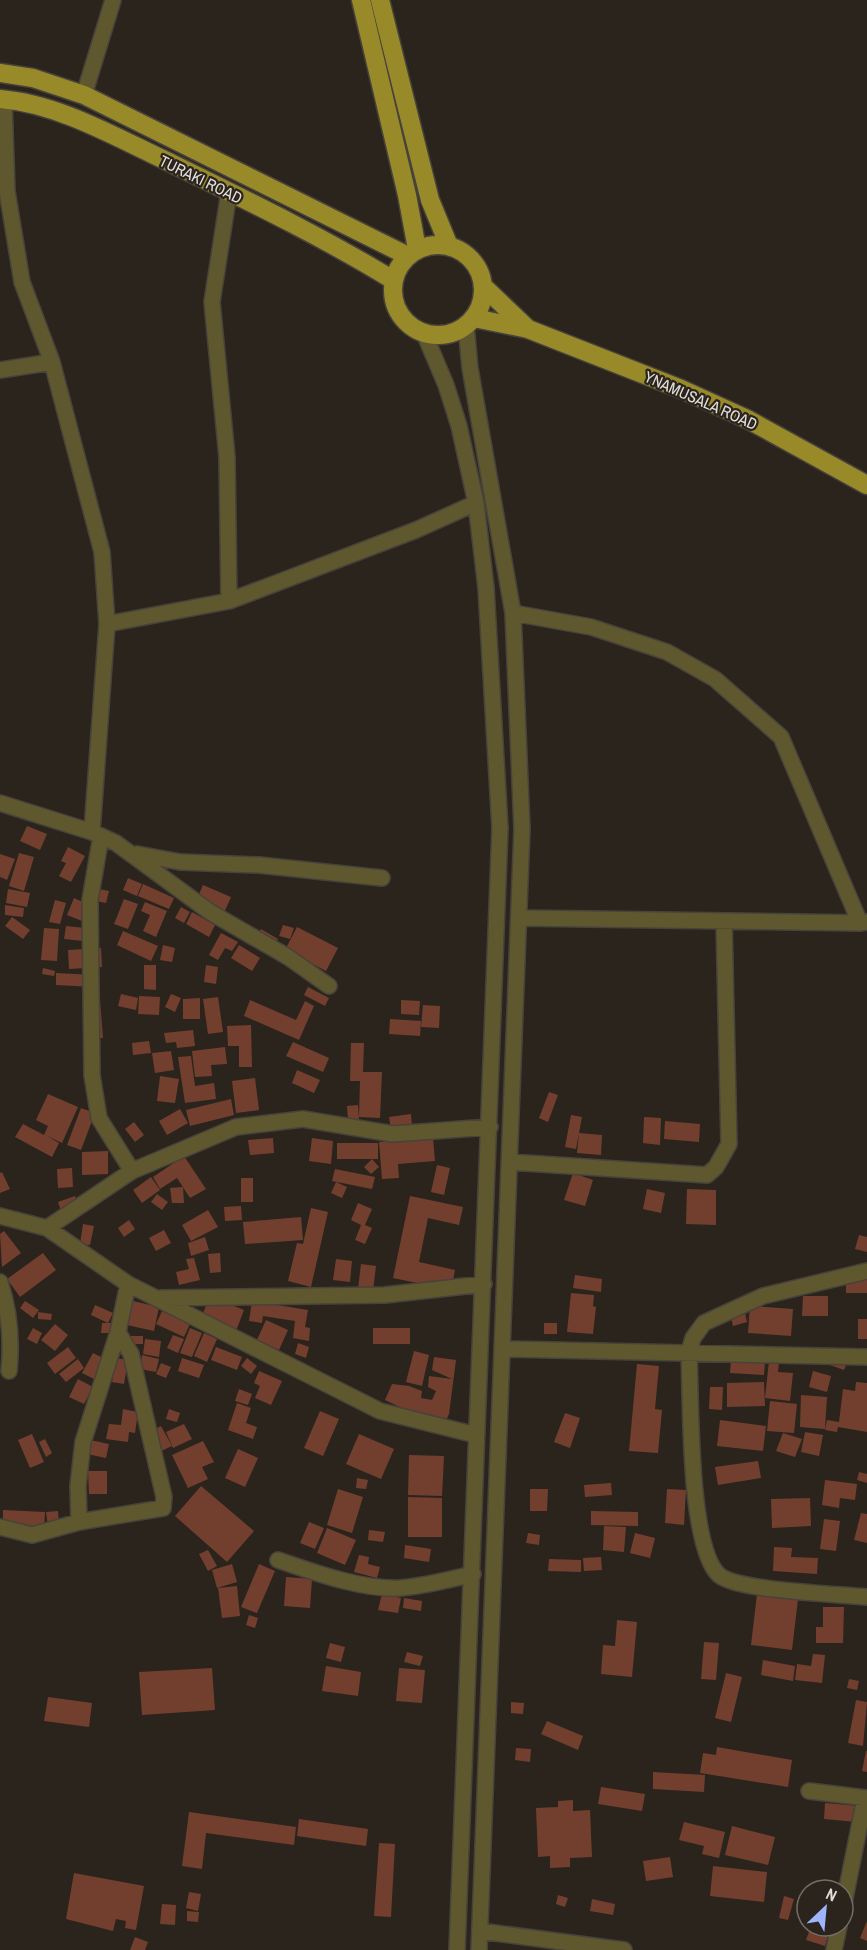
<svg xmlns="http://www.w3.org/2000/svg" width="867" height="1950" font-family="'Archivo Narrow',sans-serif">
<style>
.building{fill:#723f2f}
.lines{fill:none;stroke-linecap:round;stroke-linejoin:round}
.minor-casing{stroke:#47423b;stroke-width:18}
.major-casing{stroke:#47423b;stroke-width:21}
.minor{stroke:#5f582e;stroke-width:15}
.major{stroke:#998a29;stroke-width:18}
.labels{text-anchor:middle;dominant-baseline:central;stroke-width:4.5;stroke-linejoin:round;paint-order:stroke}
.street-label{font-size:16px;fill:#e2deda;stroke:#2a241d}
</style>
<rect width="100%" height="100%" fill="#2a241d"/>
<path class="building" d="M27,826l20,8 -7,16 -20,-9z
M68,847l17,9 -14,26 -12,-6 7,-13 -5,-2z
M19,853l15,4 -10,34 -15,-5z
M0,854l15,5 -8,21 -7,-3z
M128,878l14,6 -5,12 -14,-6z
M143,884l31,14 -5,11 -31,-13z
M203,885l28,12 -7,16 -28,-12z
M84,886l25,5 -3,12 -24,-5z
M8,889l22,4 -3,14 -21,-4z
M74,898l15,7 -7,16 -15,-6z
M124,899l14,5 -10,25 -14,-5z
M55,900l11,3 -6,21 -11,-2z
M145,902l22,9 -11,26 -13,-6 7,-16 -9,-4z
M5,905l19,3 -1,9 -18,-2z
M181,907l9,5 -6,11 -9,-5z
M192,912l23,13 -6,12 -23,-13z
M12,917l18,13 -7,9 -18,-13z
M283,925l11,3 -4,11 -11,-3z
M66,926l29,3 -2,13 -29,-3z
M297,927l41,21 -12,23 -41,-21z
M44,928l15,1 -2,32 -16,-1z
M261,929l17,10 -6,10 -17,-10z
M123,931l35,15 -7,15 -34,-16z
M221,933l17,9 -6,9 -7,-3 -7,12 -9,-5z
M163,945l12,3 -3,14 -12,-2z
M239,945l21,13 -8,13 -21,-13z
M101,948l1,19 -33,2 -1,-19z
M144,965h12v25l-12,-1z
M206,965l12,2 -2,17 -12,-2z
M43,968l12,3 -1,5 -12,-2z
M56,973l39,2 -1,12 -38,-2z
M308,987l21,11 -4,8 -21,-11z
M121,994l17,4 -2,12 -18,-4z
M171,994l10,4 -6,14 -10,-5z
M139,996l21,1 -1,18 -21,-1z
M218,997l5,35 -15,2 -5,-35z
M200,998v21h-17v-20z
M87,999h13l3,39 -14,1z
M250,1000l46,20 9,-19 9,5 -15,34 -55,-24z
M401,1000l19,1 -1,14 -18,-1z
M423,1005l17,1 -1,22 -18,-1z
M390,1019l31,2 -1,15 -31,-2z
M251,1025l1,42h-13v-21h-11l-1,-20z
M193,1030l2,16 -18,2 -1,-6 -10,1 -2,-10z
M149,1041l2,12 -18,2 -1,-12z
M293,1042l36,16 -6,14 -37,-16z
M351,1043h13l-1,29h19l-2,46 -21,-1 1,-36h-10z
M225,1047l2,17 -16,1 1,11 -17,1 -3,-26z
M171,1051l3,19 -19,3 -3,-20z
M191,1056l4,30 19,-3 2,16 -31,4 -7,-46z
M297,1070l23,10 -6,13 -22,-10z
M160,1076l19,3 -4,24 -18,-2z
M255,1078l4,32 -23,3 -4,-32z
M549,1092l9,3 -10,27 -9,-4z
M48,1094l30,13 -16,36 -15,-7 12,7 -7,14 -37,-20 8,-13 21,11 4,-9 -12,-6z
M231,1099l3,16 -44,11 -4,-16z
M358,1105l1,15 -11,1 -1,-15z
M81,1108l14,5 -14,37 -14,-5z
M180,1109l8,14 -21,12 -8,-14z
M411,1114l1,12 -21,4 -2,-13z
M571,1115l11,2 -6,32 -11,-2z
M644,1117l17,1 -1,27 -17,-2z
M665,1121l35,3 -1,18 -35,-3z
M134,1122l10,13 -9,7 -10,-13z
M579,1133l23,2 -1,20 -24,-2z
M273,1138l1,15 -24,2 -2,-15z
M312,1138l21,3 -2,23 -22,-3z
M433,1138l2,23 -37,3 1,14 -17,1 -3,-37z
M337,1143h41v16h-6l7,8 -8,7 -7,-7 8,-8h-35z
M108,1151v23l-26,1v-23z
M184,1156l22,33 -16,9 -13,-20 -17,11 -7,-12z
M437,1165l13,3 -6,27 -13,-3z
M72,1168l1,19 -15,1 -1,-19z
M335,1169l40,8 -3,12 -40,-8z
M2,1172l8,17 -10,4v-20z
M573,1173l20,7 -8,26 -21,-6z
M151,1177l9,13 -18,13 -9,-13z
M241,1178h12v24h-12z
M336,1182l11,5 -5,11 -11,-5z
M183,1187l1,16h-12l-2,-15z
M647,1189l18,4 -4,20 -18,-4z
M687,1189l29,1v35l-30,-1z
M157,1194l11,8 -6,8 -11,-8z
M75,1196l3,9 -17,6 -3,-9z
M410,1196l53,11 -4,18 -31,-7 -9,44 36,8 -4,20 -58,-12z
M358,1203l14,6 -7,16 7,3 -7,16 -10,-4 6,-15 -10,-5z
M241,1206l1,14 -17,1 -1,-14z
M311,1208l17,4 -17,75 -23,-6 9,-38 6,1z
M208,1210l10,17 -27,14 -9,-16z
M301,1217l2,23 -58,4 -2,-22z
M129,1220l6,9 -11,8 -6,-9z
M83,1224l11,2 -4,19 -10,-1z
M164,1230l7,13 -15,8 -7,-13z
M4,1231l17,22 -19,14 -2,-33z
M859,1235l8,2v15l-12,-3z
M205,1237l4,13 -18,6 -3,-13z
M43,1253l13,17 -36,27 -13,-18z
M220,1253l1,19 -11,1 -2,-19z
M194,1258l6,22 -21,5 -3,-13 13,-3 -3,-10z
M336,1259l16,2 -2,21 -17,-2z
M361,1264l15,2 -3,25 -15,-2z
M575,1275l27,4 -1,13 -28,-4z
M867,1277v16h-21v-15z
M571,1293l23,2 -1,11 3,1 -3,27 -26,-2z
M210,1296l34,14 -8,21 -35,-13z
M803,1296h25v20h-26z
M25,1301l14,9 -6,8 -13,-10z
M133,1301l26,6 -5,24 -27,-6z
M252,1301l56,9 -3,17 5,1 -1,13 -16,-3 2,-17 -32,-5 -1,7 -13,-2z
M95,1305l18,8 -5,10 -17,-8z
M750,1306l43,3 -2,27 -43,-3z
M162,1311l28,13 -6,13 -28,-13z
M38,1312l14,2 -1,6 -13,-1z
M745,1313l2,9 -14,4 -2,-9z
M858,1319h9v20h-9z
M266,1320l22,10 -9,20 -22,-10z
M102,1323h14v10h-15z
M544,1323h13v11h-13z
M55,1324l13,11 -13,16 -14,-11z
M33,1328l9,5 -5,11 -10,-5z
M190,1328l12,5 -10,24 -12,-4z
M373,1328h37v16h-37z
M204,1333l13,6 -10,23 -13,-6z
M173,1335l11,4 -6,14 -11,-5z
M130,1336h13v8h-13z
M145,1339l16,2 -2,16 -16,-3z
M298,1343l11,4 -3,11 -11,-4z
M68,1347l8,11 -21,16 -8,-11z
M216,1347l26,10 -5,13 -26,-10z
M414,1351l15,4 -7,31 -16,-4z
M93,1353l14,7 -11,20 -14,-7z
M142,1355l17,4 -3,13 -16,-3z
M829,1356l18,7 -3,7 -17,-6z
M434,1357l22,3 -7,54 -5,11h-7l-52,-25 7,-16 17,2 13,5 -1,7 11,2 4,-9 -8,-4 1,-11 23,3 -20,-9z
M116,1358l12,2 -4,24 -12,-2z
M182,1358l22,7 -5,13 -21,-7z
M247,1358l10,8 -6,8 -10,-8z
M78,1359l6,9 -18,14 -7,-8z
M731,1359l34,2 -1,14 -34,-2z
M769,1361l10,1 -1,10 15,1 -3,28 -25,-3z
M161,1363l10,4 -5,11 -10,-4z
M637,1364l22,2 -4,43 7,1 -4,43 -29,-2z
M259,1371l23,10 -11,24 -16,-7 5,-12 -6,-3z
M813,1371l18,5 -4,16 -18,-5z
M78,1379l15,8 -9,17 -15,-7z
M764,1382l1,24 -38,1v-24z
M856,1382l11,1v49l-29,-5 -1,5 -12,-2 2,-10 12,2 4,-33 12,2z
M710,1387h13l-1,23 -13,-1z
M239,1389l13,5 -4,11 -13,-4z
M801,1395l26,2 -2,32 -25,-2z
M770,1401l27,3 -3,29 -27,-2z
M237,1403l14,5 -5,15 11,4 -4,12 -25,-9z
M123,1409l15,3 -3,21 -6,-1 -1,10 -22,-3 3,-15 12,1z
M169,1409l11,4 -3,9 -11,-3z
M320,1411l19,8 -16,37 -19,-8z
M565,1413l15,5 -10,30 -16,-6z
M720,1420l46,6 -3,25 -46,-5z
M184,1424l8,15 -19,9 -7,-16z
M161,1426l11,20 -13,6 -10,-20z
M805,1432l18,3 -4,21 -18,-4z
M783,1433l19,6 -7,18 -19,-6z
M32,1434l12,28 -14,6 -12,-28z
M359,1434l35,15 -13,30 -35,-15z
M45,1439l7,14 -6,4 -7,-15z
M90,1440l19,4 -3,14 -19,-4z
M203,1441l11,21 -12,5 6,12 -20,9 -16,-33z
M238,1449l20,9 -13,29 -20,-9z
M409,1455l35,1 -2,40 -34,-1z
M758,1461l3,17 -43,7 -3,-18z
M88,1471h19v23h-18z
M859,1472l8,2v9l-10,-3z
M357,1478l11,2 -2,9 -10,-1z
M825,1480l32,4 -2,16 -15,-2 -1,10 -17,-3z
M611,1483l1,12 -27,2 -1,-12z
M201,1486l53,45 -27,31 -52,-46z
M338,1489l25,8 -11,36 -25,-8z
M530,1489h18l-1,22h-17z
M667,1489l19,1 -2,35 -19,-2z
M408,1497l34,1v39h-34z
M810,1498l1,28 -39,2 -1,-29z
M3,1510l42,2 -1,16 -41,-3z
M58,1511l1,13 -11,2 -2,-14z
M591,1511l47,1v14l-47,-1z
M861,1513l6,1v29l-13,-3z
M824,1519l16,2 -4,30 -16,-2z
M309,1522l15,6 -9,21 -15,-6z
M604,1526l22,1 -2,25 -21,-2z
M327,1528l29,12 -11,25 -28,-12z
M369,1530l16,2 -2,10 -15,-2z
M528,1533l12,2 -1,10 -13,-2z
M635,1533l20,5 -5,20 -20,-5z
M405,1545l26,4 -2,13 -25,-4z
M774,1547l18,1 -1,9 27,1 -1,16 -44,-3z
M208,1550l9,16 -9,5 -9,-17z
M359,1555l10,2 -1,7 12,3 -3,11 -23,-6z
M601,1557l1,13 -18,1 -1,-13z
M549,1559l32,1v12l-33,-1z
M232,1564l5,18 -20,6 -5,-18z
M259,1564l16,7 -18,42 -16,-6z
M286,1577l26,2 -2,29 -26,-2z
M237,1586l3,30 -18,2 -4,-30z
M382,1594l19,4 -3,15 -20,-3z
M757,1594l41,5 -6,51 -41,-5z
M404,1598l18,3 -1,10 -18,-3z
M823,1607h21l-1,36h-27v-16h7z
M249,1615l9,3 -3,10 -9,-3z
M617,1620l20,2 -5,55 -31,-3 2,-29 12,1z
M704,1642l15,1 -3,37 -15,-1z
M330,1643l15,4 -4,15 -15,-4z
M407,1652l16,4 -3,10 -16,-4z
M813,1654l12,1 -3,28 -27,-3 2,-16 14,2z
M763,1660l32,6 -2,15 -32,-6z
M326,1666l35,6 -3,24 -36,-5z
M212,1668l3,42 -73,5 -3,-43z
M399,1668l26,2 -3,33 -26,-2z
M726,1673l16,4 -11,45 -16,-4z
M849,1679l10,2 -2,9 -10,-2z
M48,1697l44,6 -3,24 -45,-6z
M856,1700l11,2 -4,44 -15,-3z
M511,1702l13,1 -1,11 -12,-1z
M547,1721l36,15 -5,14 -37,-16z
M717,1747l75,13 -4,27 -88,-14 3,-20 13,2z
M516,1748l15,1 -1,13 -15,-2z
M866,1751h1v21l-5,-1z
M653,1772l52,3 -1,17 -51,-3z
M601,1787l44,7 -3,17 -44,-7z
M573,1800v11l17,-1 2,47 -22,1v9l-20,1v-12l-12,1 -2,-49 22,-1v-6z
M825,1803l34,3 -2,16 -33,-3z
M189,1812l107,15 -2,18 -88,-12 -4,36 -20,-3z
M299,1819l69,10 -2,17 -69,-10z
M684,1822l41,10 -6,26 -17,-4 2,-8 -25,-6z
M732,1826l43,11 -7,28 -43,-10z
M379,1843l16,1 -4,73 -17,-1z
M670,1857l3,20 -27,4 -3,-20z
M713,1866l54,6 -3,30 -54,-6z
M74,1873l70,13 -8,44 -11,-2 1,-7 -10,-2 -3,12 -47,-12z
M189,1892l12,2 -3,17 -12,-3z
M558,1895l10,3 -3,9 -9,-3z
M784,1896l10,3 -6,21 -9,-2z
M592,1899l23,5 -2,11 -23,-4z
M162,1904l14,1 -1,20 -15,-1z
M187,1911l12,1 -1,10 -11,-1z
M867,1921v20l-7,-3z
M811,1926h20l-6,20 -19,-6z
M135,1937l13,5 -3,8h-15z"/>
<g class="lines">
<g class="minor-casing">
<path id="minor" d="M84,95l29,-95
M4,100l3,91 15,91 30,80 50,190 5,72 -15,208
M229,192l-17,110 15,155 2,144
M466,326l4,42 43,245 9,216 -43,1121
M424,333l22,52 13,41 17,77 10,85 14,240 -43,1122
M0,370l52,-8
M513,613l78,14 76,25 48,27 66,58 79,186 7,-1
M107,624l122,-23 187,-71 60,-27
M0,803l92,29 24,11 94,69 78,45 41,29
M101,836l-11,64 2,175 7,43 33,53
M137,854l43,8 79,3 123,13
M519,918l341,5
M510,1162l197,13 9,-8 13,-23 -5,-223
M0,1216l47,12 81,56 252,127 96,24
M47,1228l85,-57 104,-44 67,-8 90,15 97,-7
M867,1271l-104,25 -59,27 -11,15 -4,14c2,45 -1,195 30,223 18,16 120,19 148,22
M0,1282c10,30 12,58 9,89
M161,1298l224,-3 99,-11
M504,1349l363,8
M79,1522l-1,-36 5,-44 35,-110 10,-48
M0,1527l32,8 47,-13 84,-14 1,-11 -33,-143 -13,-22
M278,1560c35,12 84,30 122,28 25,-2 48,-8 73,-14
M809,1791l58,7
M843,1908l22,-110
M480,1931l144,19
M834,1950l5,-24"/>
</g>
<g class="major-casing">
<path id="major" d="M361,0l46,195 10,54
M380,0l50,200 19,46
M0,73l33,5 51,17 324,161
M0,99c60,5 117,39 171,64 75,37 150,73 222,117
M393 290a45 45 0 1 1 90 0a45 45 0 1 1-90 0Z
M483,286l44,42
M474,318l54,11 153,60 66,30 120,66"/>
</g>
<use href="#minor" class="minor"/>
<use href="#major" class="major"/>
</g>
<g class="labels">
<g class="street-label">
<text transform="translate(201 179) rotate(26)">TURAKI ROAD</text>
<text transform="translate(701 400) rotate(24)">YNAMUSALA ROAD</text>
</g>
</g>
<g transform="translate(825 1908) rotate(26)"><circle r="28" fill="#2a241d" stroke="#746e69" stroke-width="1.5"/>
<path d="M0-4.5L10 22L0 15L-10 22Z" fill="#9eb4fd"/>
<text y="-9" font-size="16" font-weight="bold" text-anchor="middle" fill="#e2deda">N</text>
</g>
</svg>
